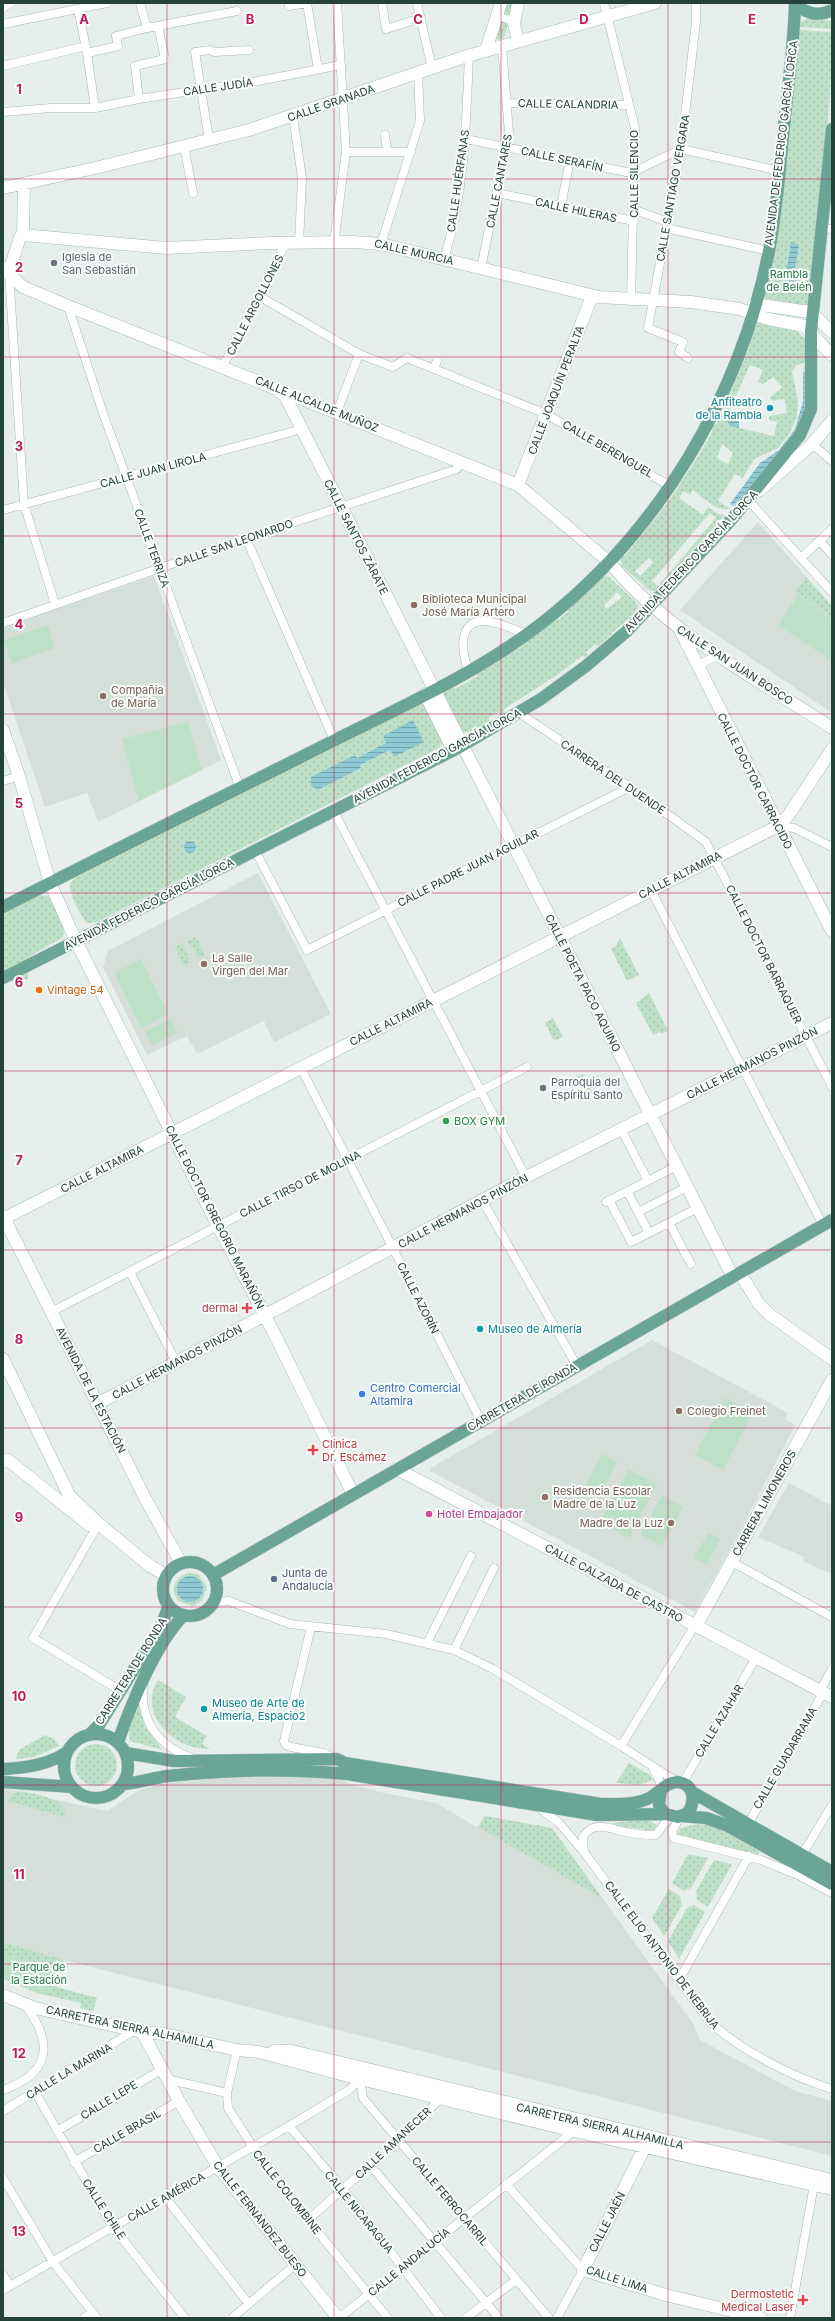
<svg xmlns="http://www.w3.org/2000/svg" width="835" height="2321" font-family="Inter,sans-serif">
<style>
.built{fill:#d4dfda}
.green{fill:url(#green-dots);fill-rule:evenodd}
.pitch{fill:#bfe0c8}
.water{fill:url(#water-rules)}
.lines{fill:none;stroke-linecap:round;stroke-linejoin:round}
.street-casing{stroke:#a8b8b2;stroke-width:9}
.secondary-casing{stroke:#a4bbb3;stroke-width:13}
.primary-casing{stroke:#c2cac8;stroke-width:13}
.street{stroke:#fff;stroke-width:8}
.secondary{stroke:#fff;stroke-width:12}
.primary{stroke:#6aa596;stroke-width:12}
.grid{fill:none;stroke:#c2185b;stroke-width:1;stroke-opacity:0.55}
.worship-dot{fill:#6b7280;stroke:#f7fbf9;stroke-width:1.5}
.culture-dot{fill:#0f9aa8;stroke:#f7fbf9;stroke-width:1.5}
.education-dot{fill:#8d6e63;stroke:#f7fbf9;stroke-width:1.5}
.food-dot{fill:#e8710a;stroke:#f7fbf9;stroke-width:1.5}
.leisure-dot{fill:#2e9e5b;stroke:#f7fbf9;stroke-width:1.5}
.health-dot{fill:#e0444e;stroke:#f7fbf9;stroke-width:1.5}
.shop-dot{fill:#3f7fe0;stroke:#f7fbf9;stroke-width:1.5}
.hotel-dot{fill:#d1479c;stroke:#f7fbf9;stroke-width:1.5}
.service-dot{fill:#5c6f8a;stroke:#f7fbf9;stroke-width:1.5}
.labels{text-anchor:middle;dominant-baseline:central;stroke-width:4;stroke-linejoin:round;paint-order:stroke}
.street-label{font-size:11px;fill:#24423a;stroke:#f7fbf9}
.worship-label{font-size:11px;fill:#5b616d;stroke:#f7fbf9;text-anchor:start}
.park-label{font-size:11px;fill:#2d7a4b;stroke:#f7fbf9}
.culture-label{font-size:11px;fill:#0d838f;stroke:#f7fbf9;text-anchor:start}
.education-label{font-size:11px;fill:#785e54;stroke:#f7fbf9;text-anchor:start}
.food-label{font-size:11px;fill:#c56008;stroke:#f7fbf9;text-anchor:start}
.leisure-label{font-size:11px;fill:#27864d;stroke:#f7fbf9;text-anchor:start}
.health-label{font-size:11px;fill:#be3a42;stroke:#f7fbf9;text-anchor:end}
.shop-label{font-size:11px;fill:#366cbe;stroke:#f7fbf9;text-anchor:start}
.hotel-label{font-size:11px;fill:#b23c85;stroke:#f7fbf9;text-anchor:start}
.service-label{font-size:11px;fill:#4e5e75;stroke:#f7fbf9;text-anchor:start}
.grid-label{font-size:13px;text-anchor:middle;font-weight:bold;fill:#c2185b;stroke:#f7fbf9;stroke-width:4;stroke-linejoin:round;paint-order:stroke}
</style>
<defs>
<pattern id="green-dots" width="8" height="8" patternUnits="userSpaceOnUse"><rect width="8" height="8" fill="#bfe0c8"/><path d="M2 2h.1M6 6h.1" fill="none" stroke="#a4c1ad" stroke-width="1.8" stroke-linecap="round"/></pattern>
<pattern id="water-rules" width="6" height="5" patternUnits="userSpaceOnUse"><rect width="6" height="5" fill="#8ec9d4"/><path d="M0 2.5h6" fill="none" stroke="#74a5ad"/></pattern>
</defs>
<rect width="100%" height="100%" fill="#e6efeb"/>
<path class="built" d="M758,522l74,84v107l-152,-103z
M154,576l67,184 -123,62 -11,-29 -42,14 -42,-124v-56z
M258,873l73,141 -57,28 -10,-21 -67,33 -10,-18 -40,19 -44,-88 5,-16z
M652,1340l136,73 -3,6 10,6 -50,97 -50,90 -265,-141 1,-3z
M789,1483l43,23v68l-29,-13 1,-4 -46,-20z
M250,1775l71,2 25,4 1,2 37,10 52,10 41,24 8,-11 67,12 142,197 6,15 95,51 37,10v55l-768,-196 -61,-18v-154l104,23 31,-20 21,-7z"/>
<path class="green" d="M504,3h11l-11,34 -6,3 -3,-1z
M808,18l22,3 2,8 -32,-2 1,-5z
M800,30l32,2c0,91 -15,183 -24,273l-3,1 -42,-8 12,-48 13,-97z
M756,322l40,8 10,10 1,22 -10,3 -5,6 6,30 -1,15 -7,17 -12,15 -24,11 -11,19 -8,-4 -17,27 11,7 3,-1c-10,9 -30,-10 -39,-17l-3,5 -6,-4 -5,7 24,17 5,-8 10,7 7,1 -68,75 -7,1 -28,-25 -2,-8 2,-3 3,1 42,-52 32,-49 14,-24 -3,-1 3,-6 3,1 10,-21 23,-56 -3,-2zM750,365l13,5 -5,12 5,2 10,-7 9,10 -13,11 4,3 12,-2 2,14 -18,3v4l8,2 -3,14 -43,-10 -5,-8zM722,444l11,9 -5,11 -11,-6zM710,513l6,5 -58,68 -6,-5zM649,558l4,4 -13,14 -5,-5z
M602,576l7,1 27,25 2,5 -2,5 -38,34 -2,-2 -10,8 2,3 -3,2 -2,-2 -26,20 -54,35 2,3 -5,2 -2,-3 -10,6 2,3 -21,12 -8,-2 -18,-35 1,-5 9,-5 2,3 23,-13 -2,-3 80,-56 3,2 9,-7 -2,-3zM617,592l5,5 -15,12 -3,-3z
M806,577l26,29v11l-36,-25z
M420,703l4,1 20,38 -5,6 -342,174 -9,1c-6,-3 -19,-30 -18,-37 0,-3 3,-6 5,-8zM383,736l41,5 -30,16 -4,-7 -30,15 1,3 -43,22 -7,-4 1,-9 43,-22 1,3 31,-15z
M41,895l7,1c7,8 19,30 15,41l-34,20 -1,22 -25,4v-69z
M196,937l9,18 -6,3 -12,-17z
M620,938l19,37 -12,6 -16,-32 5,-3z
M183,943l7,20 -6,3 -9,-19z
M649,993l19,38 -7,3 -1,-2 -7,3 -17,-32z
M553,1018l10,19 -9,4 -9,-18z
M583,1074l3,7 12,-6 4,6 -12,7 2,4 -9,5 -10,-19z
M188,1573l10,1 9,13 -5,14 -9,5 -15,-5c-8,-12 -4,-24 10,-28zM189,1577l8,2 -5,23 -9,-2z
M158,1680l28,17 -11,20 32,19 -5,8 8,5c-34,2 -74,-34 -52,-69z
M138,1702l7,25 18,23 -33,-9 -1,-9z
M45,1735l9,4 5,7 -25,11 -18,2 3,-9z
M75 1765a21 21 0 1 1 42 0a21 21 0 1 1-42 0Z
M629,1763l21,12 3,5 -15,5 -22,-2z
M20,1791c14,3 48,7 45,26l-57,-16 6,-8z
M485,1816l67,12 50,70 -124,-71z
M647,1819l10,6 -4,6 -41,-6v-2z
M699,1824l15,2 46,25 -2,4 -81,-20 3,-7z
M688,1854l20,4 -17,30 -7,3 -12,-8z
M714,1860l18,4 -24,43 -11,-7 -1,-9z
M669,1889l11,7 2,9 -18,31 -12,-18z
M694,1905l11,7 -26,47 -11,-18 19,-33z
M3,1942l61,18 -7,27 40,11 -4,13 -13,-3 1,-5 -44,-10 -34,-14z"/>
<path class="pitch" d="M798,595l34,23v43l-54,-36z
M48,625l7,23 -43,15 -8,-23z
M188,722l14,48 -65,32 1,-4 -16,-59z
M141,959l27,55 -27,14 -27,-55z
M171,1019l7,13 -26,13 -7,-13z
M725,1398l28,14 -30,58 -28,-15z
M602,1454l15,8 -17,34 -16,-8z
M628,1469l29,15 -28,54 -29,-15z
M662,1495l21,12 -21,39 -21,-11z
M708,1533l12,6 -13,26 -13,-7z
M3,1953l49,14 -7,28 -8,-2 1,-5 -35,-14z"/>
<path class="water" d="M791,242l8,3 -6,36 -8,-1z
M806,370c0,13 1,28 -1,40 -5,30 -52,73 -72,96l-3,-2 30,-41 19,-13 16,-21 8,-27v-29z
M730,409l9,10v9l-9,-2 -4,-8z
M413,720l11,22 -30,15 -4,-7 -30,15 1,3 -43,22 -7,-4v-9l44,-22 2,3 29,-15 -3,-7z
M184 847a6 6 0 1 1 12 0a6 6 0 1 1-12 0Z
M177 1589a13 13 0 1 1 26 0a13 13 0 1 1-26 0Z"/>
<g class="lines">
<g class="street-casing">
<path id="street" d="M140,3l7,25
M289,3v3l18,-3 11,66
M382,3l4,26 35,-11
M417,3l15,65
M604,3l31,125 -4,173
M3,8l8,-5
M78,9l9,44 8,55
M497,16l17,5
M3,24l104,-21
M87,53l31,-7 -2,-10 31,-8 90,-17
M3,66l83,-20
M139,99l-4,-33 30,-7 -7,-33
M507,103l122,2
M3,112l48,-4h44l44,-9 119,-18 83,-16
M293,116l9,62 -3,65
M385,135l2,17
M466,139l165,34 50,-24 99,22
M209,140l-14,-88 15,-2 4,2 35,-2
M184,146l9,47
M346,152h65
M497,193l137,28
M561,206l9,-46
M635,210l33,12
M666,228l103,23
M822,228l10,1
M334,243l12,-91 -9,-149
M381,244l39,-123 -2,-49
M444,259c21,-66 22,-136 25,-204
M481,268l28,-135 -7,-87
M9,273l15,231 31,100
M259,296l100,58 34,13 14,-9 139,56 124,72
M68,306l36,110 136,372
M688,358l-9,-6 4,-10 -35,-14 33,-179 15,-127v-19
M223,366l63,-123
M434,369l3,-8
M337,412l22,-58
M812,444l20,17
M748,500l84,92
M3,510l299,-81
M246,538l88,202
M820,541l12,14
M801,558l31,-29
M3,623l243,-85 211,-69v-9
M699,671l5,-9 16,-7
M469,672c-7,-18 -13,-52 16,-51 14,1 30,9 42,13
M519,713l111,74 76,55 126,245
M3,781l16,-5
M333,810l193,367
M778,826l16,2 38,19
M255,850l52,100 323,-163
M651,890l172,335
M301,1068l180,353
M621,1129l27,52
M627,1191l22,42
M482,1200l95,166
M609,1200l22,42 67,-34
M606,1202l71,-36
M638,1212l49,-25
M669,1223l22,41
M130,1272l46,90
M51,1312l476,-245
M95,1530l-62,108 88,53
M732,1562l100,55
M212,1604l3,-2 14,-1 61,23 96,10 68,16 39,19 128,77 58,37
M311,1627l-27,114 2,4 5,2 32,6 11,5
M427,1643l44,-87
M454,1650l40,-82
M143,1686c-3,36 16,60 49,72
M820,1691l12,-22
M621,1746l74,-121
M652,1766l11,22
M682,1784l74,-126
M538,1807l21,16 25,29 126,170c28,27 85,56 122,67
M680,1817l-8,14 2,7 87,22 37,15 34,18
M748,1824l75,-131
M584,1852l-1,-15c11,-19 31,-6 48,-4 8,2 16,2 25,2l14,-19
M802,1855l30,-50
M679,1980l70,-124
M237,2050l-10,43 1,15 25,39 55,73 80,98
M166,2079l61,14
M360,2079l3,19 186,220
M3,2090c48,-17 51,-47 22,-85
M35,2092l78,135 72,91
M3,2111l132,-81
M289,2126l54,63 98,129
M57,2131l104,-61
M74,2162l105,-61
M370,2165l129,153
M3,2178l50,84 44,56
M506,2184l77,86 -26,48
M165,2197l84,107
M308,2220l90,-80 43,-42
M3,2275l7,11
M3,2290l286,-164 60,-36 11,-11
M84,2318l8,-6
M232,2318l64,-54
M339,2318l235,-187
M466,2318l50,-38
M790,2318l24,-133"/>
</g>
<g class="secondary-casing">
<path id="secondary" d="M518,3l-4,21 4,17
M486,50l15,-47
M3,188l92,-20 154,-38 215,-73 191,-54
M23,235l143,13 105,-5 83,-1 27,2 218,53 92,5 49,7 24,9 40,8 28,29
M23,235l1,-51
M3,268l20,19 45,19 450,179 91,77c59,71 147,116 223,166
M9,272l11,-35 3,-2
M754,304l56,8 22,20
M275,388l10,8 448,881
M518,485l74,-189
M760,490l52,-46 20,-23
M680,630l152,301
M425,694l28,56
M3,730l16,46 31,107 26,58 142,285 57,109 78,159
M3,1216l143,284 35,63
M3,1219l775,-393 10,-10 44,-67
M740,1273l19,31 11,11 62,44
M3,1359l66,136 30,29 51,42 16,9
M97,1404l429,-227 306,-154
M3,1461l5,-1 81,65
M397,1469l435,228
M696,1626l136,-246
M3,1995l32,13 107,24 23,2 72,16 22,2 89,24 226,55 258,58
M142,2032l37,69 39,66 120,151
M274,2051h18l540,129
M645,2147l-62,123 83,25 95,23"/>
</g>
<g class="primary-casing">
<path id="primary" d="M796,3c9,11 23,14 36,7
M3,907c109,-56 219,-110 328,-165 72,-36 147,-69 211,-119 117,-91 198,-227 227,-372 8,-41 11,-83 15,-124 4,-41 10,-82 11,-124
M3,978l455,-230 83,-49 45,-33 41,-35 104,-111 69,-85 11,-26v-78l21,-202
M163 1589a27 27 0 1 1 54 0a27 27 0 1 1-54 0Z
M213,1575l619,-355
M64 1766a32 32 0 1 1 64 0a32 32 0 1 1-64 0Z
M90,1734l9,-9 62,-99 8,-20
M118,1742c13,-38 38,-99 66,-127
M126,1753l48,8 163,-2 8,4 256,41c16,0 32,1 46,-5 11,-4 18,-17 30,-17 17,1 19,19 11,31l-10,4 -13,-3 -6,-9 2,-15
M3,1769c22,-1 46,-4 64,-17
M3,1782l69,5
M123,1784c15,-1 29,-6 45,-8 59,-6 119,-8 179,-2l250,41 68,-1
M692,1792l140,80
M682,1816l24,2 20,7 106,59"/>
</g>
<use href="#street" class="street"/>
<use href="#secondary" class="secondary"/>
<use href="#primary" class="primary"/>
</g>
<path class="grid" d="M167,3v2315M334,3v2315M501,3v2315M668,3v2315M3,179h829M3,357h829M3,536h829M3,714h829M3,893h829M3,1071h829M3,1250h829M3,1428h829M3,1607h829M3,1785h829M3,1964h829M3,2142h829"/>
<g class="worship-dot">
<circle cx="54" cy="263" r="4"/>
<circle cx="543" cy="1088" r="4"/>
</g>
<g class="culture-dot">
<circle cx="770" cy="408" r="4"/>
<circle cx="480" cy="1329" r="4"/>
<circle cx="204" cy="1709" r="4"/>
</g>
<g class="education-dot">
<circle cx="414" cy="605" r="4"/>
<circle cx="103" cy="696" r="4"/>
<circle cx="204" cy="964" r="4"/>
<circle cx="679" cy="1411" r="4"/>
<circle cx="545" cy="1497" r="4"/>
<circle cx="671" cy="1523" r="4"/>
</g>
<circle class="food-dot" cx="39" cy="990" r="4"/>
<circle class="leisure-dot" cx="446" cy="1121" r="4"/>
<g class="health-dot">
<path d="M245 1302h4v4h4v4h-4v4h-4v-4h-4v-4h4z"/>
<path d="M311 1444h4v4h4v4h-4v4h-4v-4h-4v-4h4z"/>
<path d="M801 2294h4v4h4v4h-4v4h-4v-4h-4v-4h4z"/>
</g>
<circle class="shop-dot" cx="362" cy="1394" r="4"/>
<circle class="hotel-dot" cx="429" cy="1514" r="4"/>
<circle class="service-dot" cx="274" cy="1579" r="4"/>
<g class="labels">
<g class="street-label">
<text transform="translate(218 87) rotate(-8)">CALLE JUDÍA</text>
<text transform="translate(331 103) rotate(-19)">CALLE GRANADA</text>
<text transform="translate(568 104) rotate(1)">CALLE CALANDRIA</text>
<text transform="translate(781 143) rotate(-83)">AVENIDA DE FEDERICO GARCÍA LORCA</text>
<text transform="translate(562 159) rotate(12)">CALLE SERAFÍN</text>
<text transform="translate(634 174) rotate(-90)">CALLE SILENCIO</text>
<text transform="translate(458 181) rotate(-82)">CALLE HUÉRFANAS</text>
<text transform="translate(499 181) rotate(-79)">CALLE CANTARES</text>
<text transform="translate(673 188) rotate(-80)">CALLE SANTIAGO VERGARA</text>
<text transform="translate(576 210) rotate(12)">CALLE HILERAS</text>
<text transform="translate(414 252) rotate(13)">CALLE MURCIA</text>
<text transform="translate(255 305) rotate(-63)">CALLE ARGOLLONES</text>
<text transform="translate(556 390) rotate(-69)">CALLE JOAQUÍN PERALTA</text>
<text transform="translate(317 404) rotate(22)">CALLE ALCALDE MUÑOZ</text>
<text transform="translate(608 449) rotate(30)">CALLE BERENGUEL</text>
<text transform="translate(153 470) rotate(-15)">CALLE JUAN LIROLA</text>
<text transform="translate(356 537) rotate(63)">CALLE SANTOS ZÁRATE</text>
<text transform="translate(234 543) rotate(-19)">CALLE SAN LEONARDO</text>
<text transform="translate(152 548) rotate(70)">CALLE TERRIZA</text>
<text transform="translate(691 561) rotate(-47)">AVENIDA FEDERICO GARCÍA LORCA</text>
<text transform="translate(735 665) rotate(33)">CALLE SAN JUAN BOSCO</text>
<text transform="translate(437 756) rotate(-28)">AVENIDA FEDERICO GARCÍA LORCA</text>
<text transform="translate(613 777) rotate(34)">CARRERA DEL DUENDE</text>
<text transform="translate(755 781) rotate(63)">CALLE DOCTOR CARRACIDO</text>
<text transform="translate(468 868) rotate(-27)">CALLE PADRE JUAN AGUILAR</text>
<text transform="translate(680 875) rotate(-27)">CALLE ALTAMIRA</text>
<text transform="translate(149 904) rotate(-27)">AVENIDA FEDERICO GARCÍA LORCA</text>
<text transform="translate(764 954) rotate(63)">CALLE DOCTOR BARRAQUER</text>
<text transform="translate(583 983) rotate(63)">CALLE POETA PACO AQUINO</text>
<text transform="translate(391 1022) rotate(-27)">CALLE ALTAMIRA</text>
<text transform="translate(752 1063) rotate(-27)">CALLE HERMANOS PINZÓN</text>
<text transform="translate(102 1169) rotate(-27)">CALLE ALTAMIRA</text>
<text transform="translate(300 1184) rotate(-27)">CALLE TIRSO DE MOLINA</text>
<text transform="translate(463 1211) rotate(-28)">CALLE HERMANOS PINZÓN</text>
<text transform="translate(215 1217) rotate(63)">CALLE DOCTOR GREGORIO MARAÑÓN</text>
<text transform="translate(418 1298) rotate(63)">CALLE AZORÍN</text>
<text transform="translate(177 1362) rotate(-28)">CALLE HERMANOS PINZÓN</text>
<text transform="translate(91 1390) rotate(63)">AVENIDA DE LA ESTACIÓN</text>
<text transform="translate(522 1397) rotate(-30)">CARRETERA DE RONDA</text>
<text transform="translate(764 1503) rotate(-61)">CARRERA LIMONEROS</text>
<text transform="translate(614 1583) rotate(28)">CALLE CALZADA DE CASTRO</text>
<text transform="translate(131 1671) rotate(-58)">CARRETERA DE RONDA</text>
<text transform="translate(719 1721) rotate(-59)">CALLE AZAHAR</text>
<text transform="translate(785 1758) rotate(-60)">CALLE GUADARRAMA</text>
<text transform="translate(662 1955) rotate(53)">CALLE ELIO ANTONIO DE NEBRIJA</text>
<text transform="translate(130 2027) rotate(12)">CARRETERA SIERRA ALHAMILLA</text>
<text transform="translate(69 2071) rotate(-31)">CALLE LA MARINA</text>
<text transform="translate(109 2100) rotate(-31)">CALLE LEPE</text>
<text transform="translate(600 2126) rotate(13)">CARRETERA SIERRA ALHAMILLA</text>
<text transform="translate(127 2131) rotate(-30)">CALLE BRASIL</text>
<text transform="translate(393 2143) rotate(-43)">CALLE AMANECER</text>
<text transform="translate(287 2192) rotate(52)">CALLE COLOMBINE</text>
<text transform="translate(166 2197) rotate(-30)">CALLE AMÉRICA</text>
<text transform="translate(450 2201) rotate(50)">CALLE FERROCARRIL</text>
<text transform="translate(104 2209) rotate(57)">CALLE CHILE</text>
<text transform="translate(359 2212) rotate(51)">CALLE NICARAGUA</text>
<text transform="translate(260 2219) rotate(52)">CALLE FERNANDEZ BUESO</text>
<text transform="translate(607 2222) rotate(-63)">CALLE JAÉN</text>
<text transform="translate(409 2262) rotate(-39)">CALLE ANDALUCÍA</text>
<text transform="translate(617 2279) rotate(18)">CALLE LIMA</text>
</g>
<g class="worship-label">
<text x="62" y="257">Iglesia de<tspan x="62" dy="13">San Sebastián</tspan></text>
<text x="551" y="1082">Parroquia del<tspan x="551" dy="13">Espíritu Santo</tspan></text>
</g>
<g class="park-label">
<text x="789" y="274">Rambla<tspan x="789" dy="13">de Belén</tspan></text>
<text x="39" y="1967">Parque de<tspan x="39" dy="13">la Estación</tspan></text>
</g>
<g class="culture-label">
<text x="762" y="402" text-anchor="end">Anfiteatro<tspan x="762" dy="13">de la Rambla</tspan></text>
<text x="488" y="1329">Museo de Almería</text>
<text x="212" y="1703">Museo de Arte de<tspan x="212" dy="13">Almería, Espacio2</tspan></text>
</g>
<g class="education-label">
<text x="422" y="599">Biblioteca Municipal<tspan x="422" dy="13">José María Artero</tspan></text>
<text x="111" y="690">Compañía<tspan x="111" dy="13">de María</tspan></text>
<text x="212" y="958">La Salle<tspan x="212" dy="13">Virgen del Mar</tspan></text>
<text x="687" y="1411">Colegio Freinet</text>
<text x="553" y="1491">Residencia Escolar<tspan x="553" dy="13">Madre de la Luz</tspan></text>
<text x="663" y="1523" text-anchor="end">Madre de la Luz</text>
</g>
<g class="food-label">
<text x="47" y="990">Vintage 54</text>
</g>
<g class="leisure-label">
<text x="454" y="1121">BOX GYM</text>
</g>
<g class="health-label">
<text x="238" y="1308">dermal</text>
<text x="322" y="1444" text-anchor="start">Clínica<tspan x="322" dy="13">Dr. Escámez</tspan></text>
<text x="794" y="2294">Dermostetic<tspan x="794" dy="13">Medical Laser</tspan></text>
</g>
<g class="shop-label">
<text x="370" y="1388">Centro Comercial<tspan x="370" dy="13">Altamira</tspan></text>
</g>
<g class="hotel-label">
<text x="437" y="1514">Hotel Embajador</text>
</g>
<g class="service-label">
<text x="282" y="1573">Junta de<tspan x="282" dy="13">Andalucía</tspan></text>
</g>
</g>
<g class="grid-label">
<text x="84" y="24">A</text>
<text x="250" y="24">B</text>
<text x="418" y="24">C</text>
<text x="584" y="24">D</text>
<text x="752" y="24">E</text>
<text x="19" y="94">1</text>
<text x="19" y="272">2</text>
<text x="19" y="451">3</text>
<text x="19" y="629">4</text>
<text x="19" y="808">5</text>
<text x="19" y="987">6</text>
<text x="19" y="1165">7</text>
<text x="19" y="1344">8</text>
<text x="19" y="1522">9</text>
<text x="19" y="1701">10</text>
<text x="19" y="1879">11</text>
<text x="19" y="2058">12</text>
<text x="19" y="2236">13</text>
</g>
<rect width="835" height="2321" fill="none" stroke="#24423a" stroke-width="8"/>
</svg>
